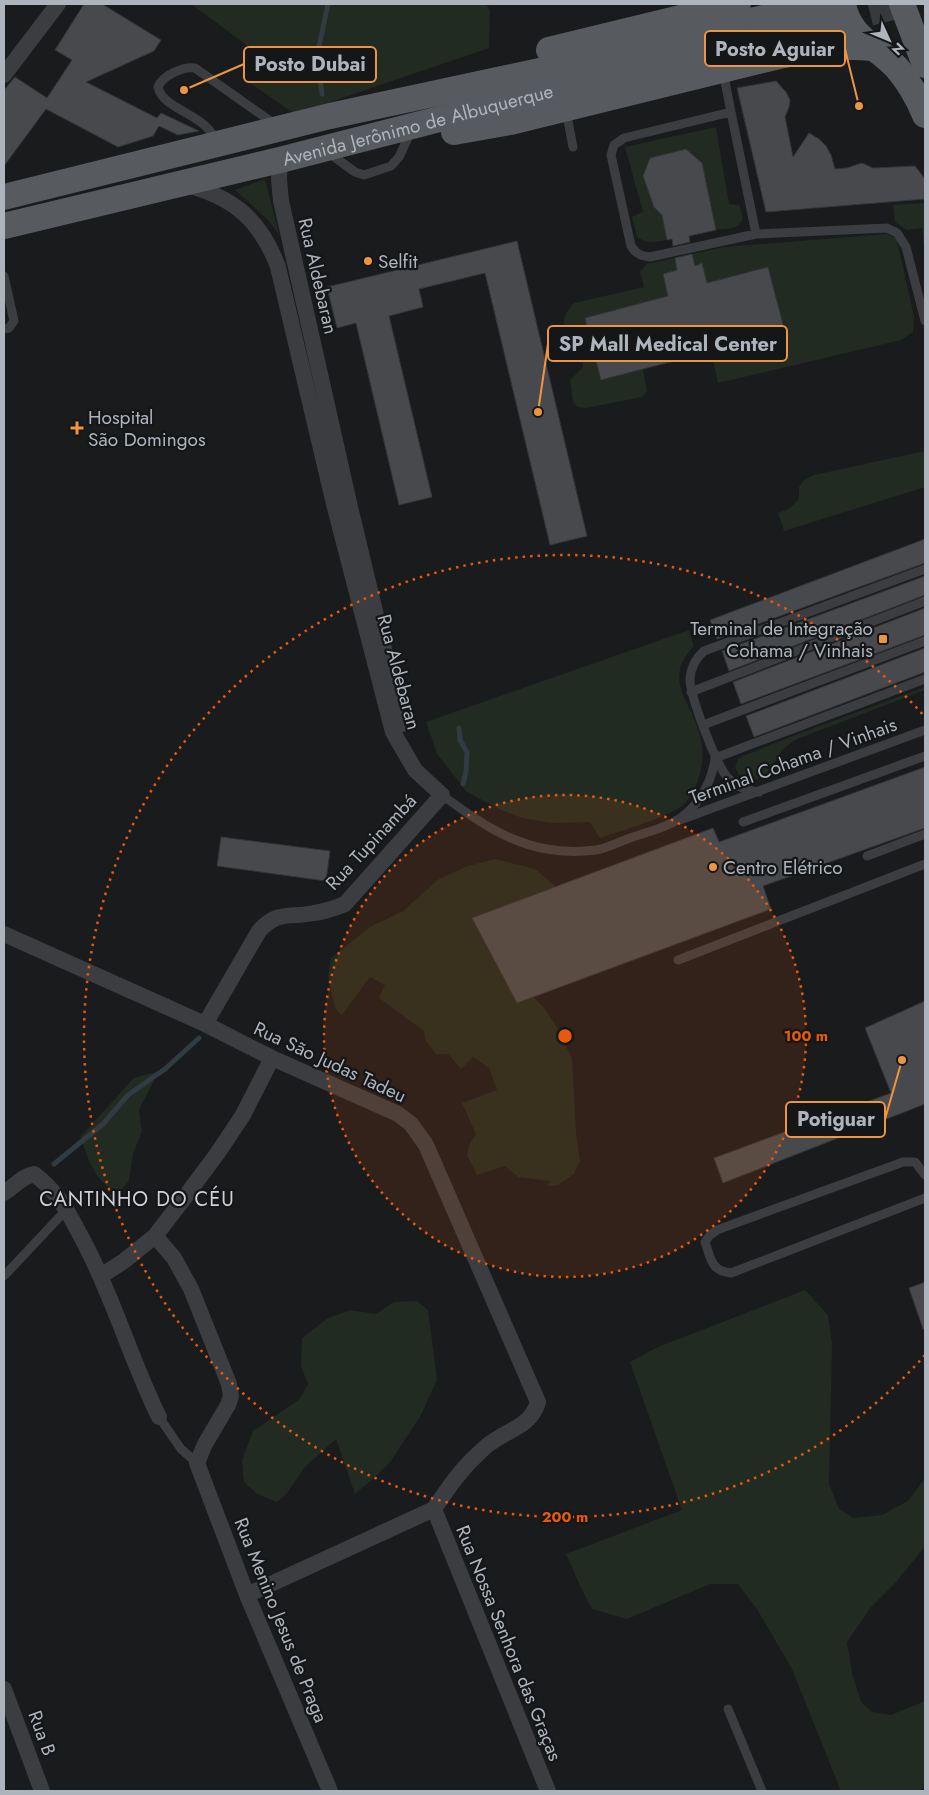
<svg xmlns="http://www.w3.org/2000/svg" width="929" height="1795" font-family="Jost,sans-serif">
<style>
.green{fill:#222b22}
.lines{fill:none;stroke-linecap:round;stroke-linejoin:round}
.stream{stroke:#303c41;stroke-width:5}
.building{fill:#47494c;stroke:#343538}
.primary-tunnel{stroke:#373a3d;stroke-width:26;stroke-dasharray:26 13;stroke-linecap:butt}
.lane{stroke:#3b3d41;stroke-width:9}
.street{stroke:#3b3d41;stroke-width:16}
.primary{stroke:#575b60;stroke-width:26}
.ring{fill:none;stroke:#e8590c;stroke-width:2.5;stroke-dasharray:2.5 5}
.poi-dot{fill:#ed9542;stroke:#151618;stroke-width:2}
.labels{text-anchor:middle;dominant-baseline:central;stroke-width:4.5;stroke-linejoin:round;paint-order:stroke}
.street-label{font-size:19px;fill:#adb4bc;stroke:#151618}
.poi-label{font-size:19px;fill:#adb4bc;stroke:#151618;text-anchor:start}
.neighbourhood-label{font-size:20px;letter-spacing:1px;fill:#ced2d8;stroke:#151618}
.centre{fill:#e8590c;stroke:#151618;stroke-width:2.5}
.ring-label{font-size:15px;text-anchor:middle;font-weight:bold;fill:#e8590c;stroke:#151618;stroke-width:4.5;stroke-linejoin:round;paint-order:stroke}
.leader{fill:none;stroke:#ed9542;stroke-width:2}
.callout-dot{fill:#ed9542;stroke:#151618;stroke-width:2}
.callout{fill:#151618;stroke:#ed9542;stroke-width:2}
.callout-label{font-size:20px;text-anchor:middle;font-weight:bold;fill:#adb4bc}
</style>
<rect width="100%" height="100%" fill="#1a1b1d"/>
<path class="green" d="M191,4h295l4,7 -1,37 -194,66 -48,-33 16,-24z
M716,127l13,77 10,1c11,23 -6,23 -23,25l-14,-67 -16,-14 -36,10 -7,17 11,31 8,8 5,25c-12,2 -20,4 -30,-3l-5,-20 11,-5 -18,-65z
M265,179l14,56 -11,-15 -33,-30z
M925,203v53l-3,-28 -15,2 -12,-8 -2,-17z
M887,234l7,3 4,8 16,71 -1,16 -12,8 -183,43 -7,-32 74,-19 -17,-65 -61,16 -5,-19 -39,10 5,22 -83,22 16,62 42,-11 4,22 -5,6 -56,11 -8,-1 -5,-5 -3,-22 13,-13 -3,-24 -15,-8c-2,-15 -2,-20 9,-32l70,-16 -4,-15 7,-8 77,-17z
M925,451v36l-141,44 -6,-18 12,-5 9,-9v-12l5,-7 10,-5z
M689,630l5,16c-33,35 -2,54 6,90 4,14 3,27 -1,41 -3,9 -8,20 -15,27 -14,13 -64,27 -84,34l-10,-16 -38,1 -30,-5 -23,-9 -32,-17 -30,-38 -11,-32z
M925,687v3l-128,49c-6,3 -11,7 -16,13 -11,15 -9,25 -31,29l-11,-6 -4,-8 3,-8 5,-3 47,-19z
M495,859l40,10 21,18 -84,31 45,85 17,-6 11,12 13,20 14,30 4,75 4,27 -6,13 -16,11 -11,1 3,-5 -32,-4 -13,-11 -28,9 -10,-20 2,-10 7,-11 -14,-31 35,-13 -8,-22 -16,-11 -12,12 -13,-15h-12l-10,-13 -2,-10 -45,-33 6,-13 -15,-8 -28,38 -7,-7 -7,-32 3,-18 39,-31 33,-16 36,-32 29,-13z
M159,1071l-20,39 3,22 -9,21 -4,28 -9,10c-5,-2 -12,-3 -15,-7 -13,-11 -20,-32 -24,-48l53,-58z
M805,1290l23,25 4,28 -3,141 10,25 15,9 28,-3 26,-14 17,-23v68l-28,35 -26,26 -24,35 5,31 9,29 11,10 19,3 34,-14v87l-8,3h-76l-49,-122 -35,-60 -19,-25h-28l-83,35 -35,-10 -10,-19 -16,-36 116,-44 -52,-148 28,-15z
M417,1301l11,9 9,70 -16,35 -30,46 -15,15 -21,18 -19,-55 -31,28 -18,26 -10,9 -20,-8 -13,-12 -2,-22 11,-29 47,-32 8,-15 -7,-18 1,-28 26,-20 22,-8 26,4 18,-12z"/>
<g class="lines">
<path class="stream" d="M322,94l-5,-38 11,-52
M459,728l1,12 7,12 -1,20 -3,12
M54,1164l49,-40 25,-29 37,-26 34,-31"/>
</g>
<path class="building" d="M84,4h18l59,36 -7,11 -68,31 71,36 4,-5 38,18 -21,4 -19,-9 -6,10 -35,11 -72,-38 -42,57v-76l11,-13 32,21 25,-38 -17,-10z
M776,81l10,11 4,8 -1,7 -4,10 8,40 16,-24 10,6 7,7 5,9 4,14 12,-1 15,-5 11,5 42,-2 10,13v20l-159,13 -29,-124z
M686,149l16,14 14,67 -27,6 1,6 -17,4 -1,-7 -5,1 -5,-25 -8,-8 -11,-31 7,-18z
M517,241l70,295 -37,9 -65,-272 -66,16 4,18 -34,9 43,181 -33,8 -43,-182 -19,5 -10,-41z
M692,254l3,12 7,-3 5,20 61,-16 17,65 -184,48 -16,-62 83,-22 -5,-22 14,-4 -2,-12z
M925,539v24l-208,76 -7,-19z
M925,576v19l-196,76 -7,-20z
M925,608v27l-184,69 -8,-22z
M925,648v24l-171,65 -8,-21z
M925,767v61l-162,58 8,23 -254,94 -45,-85 241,-90 6,14z
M221,837l109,14 -4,30 -109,-15z
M925,1001v103l-202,79 -9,-25 177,-65 -26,-65z
M925,1282v47h-2l-14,-41z"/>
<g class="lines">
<path class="primary-tunnel" d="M832,22l73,-18"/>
<path class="lane" d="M723,71l8,41
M566,110l7,37
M215,142c-5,-27 -53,-32 -57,-55 4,-11 25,-21 37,-19l81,57
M329,153l26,19 9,3 27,-9 8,-9 8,-17
M756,234l-25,-122 -107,26 -10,7 -3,10 20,91c5,8 10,10 19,11l106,-23 131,-6 10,5 9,14 19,74
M4,276l10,45 -5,7 -5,1
M691,692l234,-91
M703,725l222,-84
M715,758l210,-79
M759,792c-13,-2 -22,-5 -31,-14 -12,-13 -39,-84 -38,-100 1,-11 6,-20 14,-27l221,-82
M442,795c31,23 66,48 105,54 16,3 33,3 49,1 12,-2 25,-9 37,-13 12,-4 27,-8 39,-14 25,-13 39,-38 43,-64
M680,820l245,-90
M743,822l182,-66
M867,856l58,-22
M678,960l247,-96
M925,1175l-10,-13h-12l-186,68 -7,5 -5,7c6,17 6,29 26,31l194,-75
M4,1276l63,-67
M159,1417l22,32 16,14
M728,1709l34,82"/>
<path class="street" d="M4,75l54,-71
M280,160l-1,19 2,22 69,306 52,217
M186,185c48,12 75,36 92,82l56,237 59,228 22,38 27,25
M4,934l201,90 67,34 126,56 13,10 15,21 112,257c-7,24 -28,27 -46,40 -5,3 -10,8 -14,12 -18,16 -31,36 -44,55
M205,1024l54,-93c19,-21 30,-13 55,-18 11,-1 21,-5 31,-9l97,-109
M4,1193c10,-6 18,-17 30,-19 26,19 38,45 53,74 28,55 45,114 72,169
M155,1236l19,22 17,31 38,95 2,12 -3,9 -23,39 -8,19 50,132 83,196
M101,1276l23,-15 31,-25 27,-35 35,-47 26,-39 29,-57
M434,1509l114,282
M247,1595l187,-86
M4,1689l38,102"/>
<g class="primary">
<path d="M843,4c6,34 34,42 54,64 12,14 21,30 28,47"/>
<path d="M902,4l23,61"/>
<path d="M549,50l189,-46"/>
<path d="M454,132l56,-10 269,-66c31,-6 61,-11 93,-8"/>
<path d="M4,197l326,-81 233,-50 259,-62"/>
<path id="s1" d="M4,226l276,-66 288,-74 264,-64"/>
</g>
</g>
<circle cx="565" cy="1036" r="241" fill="#e8590c" fill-opacity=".12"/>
<g class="ring">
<circle cx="565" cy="1036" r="241"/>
<path d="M925 1355A481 481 0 1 1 925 717"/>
</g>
<g class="poi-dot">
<circle cx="368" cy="261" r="5"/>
<path d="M74.5 420.5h5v5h5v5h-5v5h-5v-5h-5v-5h5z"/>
<rect x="878" y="634" width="10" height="10" rx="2.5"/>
<circle cx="713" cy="867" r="5"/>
</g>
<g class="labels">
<g class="street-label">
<text stroke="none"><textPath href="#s1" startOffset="426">Avenida Jerônimo de Albuquerque</textPath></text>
<text transform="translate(318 276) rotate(77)">Rua Aldebaran</text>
<text transform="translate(399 672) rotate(75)">Rua Aldebaran</text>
<text transform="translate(793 761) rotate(-20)">Terminal Cohama / Vinhais</text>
<text transform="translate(371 842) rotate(-47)">Rua Tupinambá</text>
<text transform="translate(330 1062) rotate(25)">Rua São Judas Tadeu</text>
<text transform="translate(281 1620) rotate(68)">Rua Menino Jesus de Praga</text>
<text transform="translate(509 1643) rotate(68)">Rua Nossa Senhora das Graças</text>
<text transform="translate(42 1733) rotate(70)">Rua B</text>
</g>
<g class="poi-label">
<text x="378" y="261">Selfit</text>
<text x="88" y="417">Hospital<tspan x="88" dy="22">São Domingos</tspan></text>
<text x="873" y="628" text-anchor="end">Terminal de Integração<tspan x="873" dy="22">Cohama / Vinhais</tspan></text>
<text x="723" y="867">Centro Elétrico</text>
</g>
<g class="neighbourhood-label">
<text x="137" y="1199">CANTINHO DO CÉU</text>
</g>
</g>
<circle cx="565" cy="1036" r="8" class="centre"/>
<g class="ring-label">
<text x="806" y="1041">100 m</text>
<text x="565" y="1522">200 m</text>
</g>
<path class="leader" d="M859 106L845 49M184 90L244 64M538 412L548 344M902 1060L885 1119"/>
<g class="callout-dot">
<circle cx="859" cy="106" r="5"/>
<circle cx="184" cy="90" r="5"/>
<circle cx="538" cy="412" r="5"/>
<circle cx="902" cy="1060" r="5"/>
</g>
<g class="callout">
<rect x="705" y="31" width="140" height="35" rx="5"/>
<rect x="244" y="47" width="132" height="35" rx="5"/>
<rect x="548" y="326" width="239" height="35" rx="5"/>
<rect x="786" y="1102" width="99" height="35" rx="5"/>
</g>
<g class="callout-label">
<text x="775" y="56">Posto Aguiar</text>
<text x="310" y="71">Posto Dubai</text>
<text x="668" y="351">SP Mall Medical Center</text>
<text x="836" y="1126">Potiguar</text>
</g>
<rect width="929" height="1795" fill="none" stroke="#adb4bc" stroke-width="10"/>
<g transform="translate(889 40) rotate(134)" stroke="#151618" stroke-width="4" paint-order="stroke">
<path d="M0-4L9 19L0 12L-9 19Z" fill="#adb4bc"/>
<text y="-8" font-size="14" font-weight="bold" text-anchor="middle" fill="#adb4bc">N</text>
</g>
</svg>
